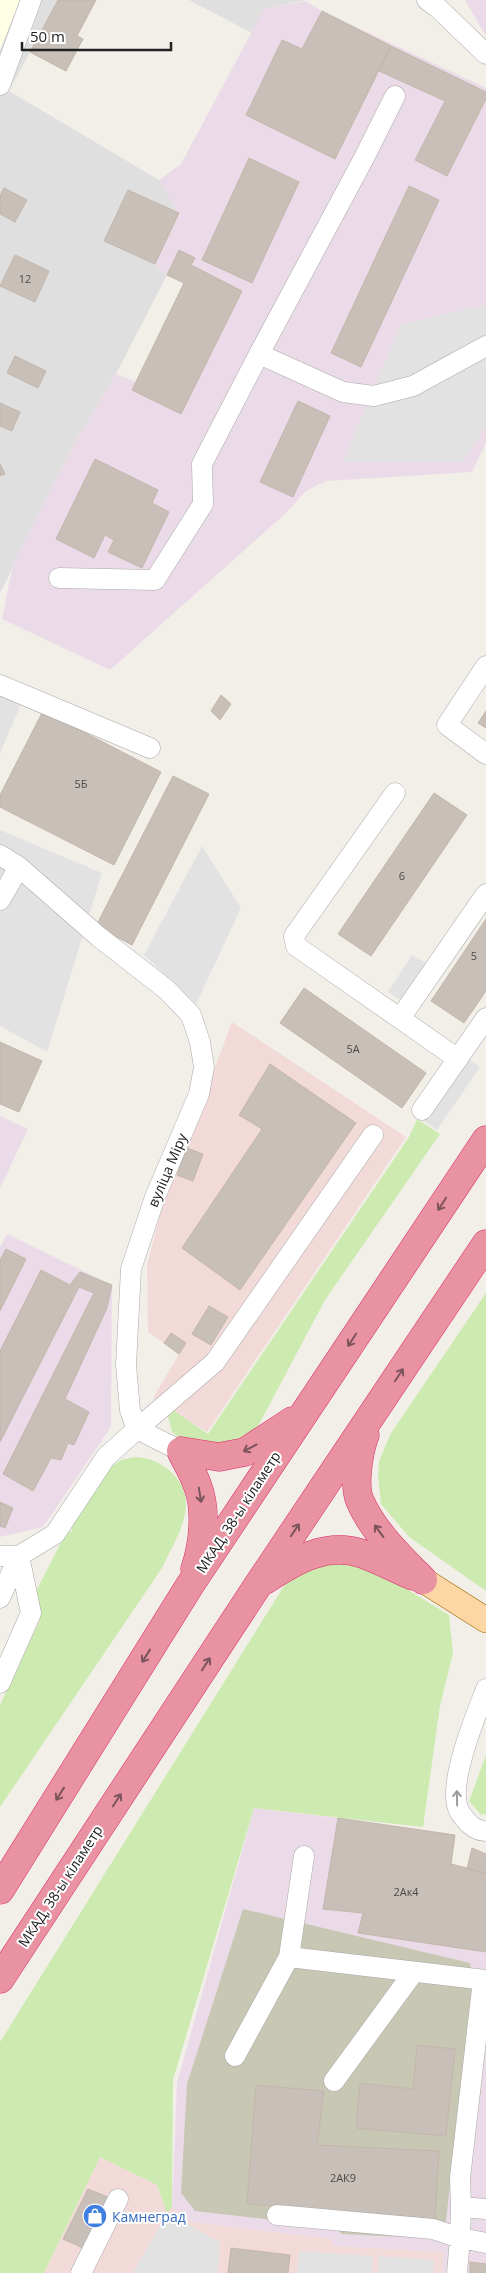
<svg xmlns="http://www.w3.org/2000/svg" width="486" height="2273" font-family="'Open Sans',sans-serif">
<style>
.residential{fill:#e0dfdf}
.commercial{fill:#f2dad9}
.industrial{fill:#ebdbe8}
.education{fill:#ffffe5}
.construction{fill:#c7c7b4}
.grass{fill:#cdebb0}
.parking{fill:#e2e2e2}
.building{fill:#c7bfb8;stroke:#c4b6ab}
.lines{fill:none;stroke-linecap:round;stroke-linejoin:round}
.minor-casing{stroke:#a9a9a9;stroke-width:21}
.major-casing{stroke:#a06b00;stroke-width:26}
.highway-casing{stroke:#dc2a67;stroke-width:29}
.minor{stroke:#fff;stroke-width:20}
.major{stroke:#fcd6a4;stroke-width:25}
.highway{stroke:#e892a2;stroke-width:28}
.oneway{stroke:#7b545c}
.oneway2{stroke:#9c9c9c}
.labels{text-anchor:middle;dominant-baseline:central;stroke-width:4;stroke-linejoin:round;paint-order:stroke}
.number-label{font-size:11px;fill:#4b4948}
.street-label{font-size:14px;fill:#222;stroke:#fff}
.shop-label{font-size:14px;fill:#366cbe;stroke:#fff;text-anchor:start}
</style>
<rect width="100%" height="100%" fill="#f2efe9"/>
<path class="residential" d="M0,0h58l-49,91 150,89 20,33 -24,51 12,11 -51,99 -41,69 -75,150z
M189,0h116l-40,9 -13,24z"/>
<path class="commercial" d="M232,1022l174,115 -199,295 -54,-34 26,-44 -31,-22 -1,-67 14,-54z
M100,2157l57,28 10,27 5,-5 21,15 140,17v7l111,6 -2,21h-398z"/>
<path class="industrial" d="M465,0h21v36z
M305,1l17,10 164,77v355l-14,29 -146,9 -20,10 -20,22 -176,157 -108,-51 11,-55 62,-121 41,-69 20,8 48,-98 -17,-9 -12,-11 24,-50 -20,-34 22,-16 83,-155z
M0,1116l28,13 -28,59z
M7,1234l105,51 -1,142 -68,100 -43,10v-290z
M254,1808l84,10 117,17 -4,29 35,9v400h-44l2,-21 -111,-6v-7l-140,-17 -21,-15 5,-124z"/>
<path class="education" d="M0,0h20l-20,50z"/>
<path class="construction" d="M243,1909l227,54 3,16 -29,260 -102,-5 -9,-7 -138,-16 -14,-18 6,-109z"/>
<path class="grass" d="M417,1119l23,15 -115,166 -70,132 -25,14 -49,-7 -9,-7 -4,-16 2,-8 38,26 201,-297z
M486,1293v298l-77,-54 -28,-33 -3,-29 1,-14 12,-28z
M135,1457c14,1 23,4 35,14 33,29 7,65 -8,97l-162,239v-102l40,-85 -6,-15 2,-14 30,-58 6,-2 -1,-6 37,-56 13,-9z
M313,1561l56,5 80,49 4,38 -13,53 -17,121 -169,-19 -81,272 -1,127 -5,6 -10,-28 -57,-28 -56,116h-44v-231l287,-461z
M486,1755v59l-5,1 -12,-14z"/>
<path class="parking" d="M486,305v121l-23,36h-120l58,-138z
M0,695l20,11 -20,47z
M0,830l102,43 -55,179 -47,-26z
M202,846l39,62 -45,96 -52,-49z
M412,955l17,10 -24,38 -17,-11z
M454,1050l26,17 -43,63 -25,-17z
M167,2213l53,29 -2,31h-85z
M299,2251l74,5 -1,17h-75z
M379,2256l55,4 -1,13h-55z"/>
<path class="building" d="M58,0h38l-19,36 6,3 -17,32 -36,-19z
M322,11l69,35 -56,113 -89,-44 36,-75 20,9z
M391,46l95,46v7l-39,77 -32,-16 30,-59 -66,-30z
M249,158l50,24 -47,101 -50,-23z
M409,186l30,14 -78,167 -30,-14z
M4,188l23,12 -12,22 -15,-8v-18z
M128,190l51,23 -24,51 -51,-23z
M179,250l16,8 -4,7 51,26 -61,123 -49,-24 52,-107 -17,-8z
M15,255l34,16 -14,31 -35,-16z
M15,356l31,15 -8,17 -31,-15z
M298,401l32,15 -37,81 -33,-15z
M0,403l20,9 -8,19 -12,-5z
M95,459l63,31 -6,13 17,9 -27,56 -34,-16 6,-12 -9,-5 -11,23 -38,-19z
M0,464l5,10 -5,2z
M221,695l10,9 -11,16 -9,-9z
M43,711l118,61 -47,93 -114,-58v-12z
M486,711v17l-8,-5z
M173,776l36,18 -77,151 -36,-19z
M434,793l33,22 -96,141 -33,-22z
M486,919v72l-22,32 -33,-22z
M304,988l122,85 -24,35 -122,-85z
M0,1042l42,19 -23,51 -19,-8z
M270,1064l86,59 -116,167 -58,-42 80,-119 -23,-14z
M187,1148l16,6 -10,27 -16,-6z
M6,1249l20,10 -26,52v-51z
M41,1270l29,15 10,-13 32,13 -5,23 -42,91 24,13 -15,33 -6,-2 -7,17 -10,-2 -18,33 -30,-17 91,-181 -15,-6 -79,155v-91z
M209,1306l19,11 -17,28 -19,-11z
M171,1333l15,10 -7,11 -15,-11z
M0,1502l13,6 -8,20 -5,-2z
M338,1818l117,17 -4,29 35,9v79l-128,-19 5,-20 -40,-4z
M472,1848l14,6v19l-19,-4z
M417,2045l38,4 -9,87 -90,-8 4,-45 53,6z
M256,2085l68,6 -7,54 122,6 -4,68 -188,-15z
M88,2189l20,8 -25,51 -20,-9z
M231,2248l59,7 -2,18h-60z
M470,2262l16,2v9h-16z"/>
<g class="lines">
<g class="minor-casing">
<path id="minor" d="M427,0l11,8 48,46
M0,85l31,-85
M259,354l105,-196 31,-62
M59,578l96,2 48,-76 -1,-40 57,-110 84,38 31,4 39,-10 73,-40
M486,666l-39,59 39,29
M0,685l150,63
M395,793l-101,143 2,10 162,113
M0,855l19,12 -19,33
M19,867l80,70 68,53 24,25 9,27 4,25 -5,27 -44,103 -24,72 -5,96 4,45 7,19 78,-67 158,-227
M401,1017l85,-123
M422,1110l64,-92
M0,1556h19l36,-22 51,-77 31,-28 44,22
M0,1598l19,-42
M0,1683l31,-70 -12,-57
M486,1689c-10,26 -38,93 -28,119 1,4 4,7 6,10 5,7 13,13 22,13
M304,1856l-15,101 197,23
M235,2056l54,-99
M334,2081l79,-108
M461,2207l-1,-29 23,-198
M486,2209l-25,-2 -1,31 26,5
M277,2215l156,14 27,9 -3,35
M81,2273l37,-74"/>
</g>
<g class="major-casing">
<path id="major" d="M423,1580l63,40"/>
</g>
<g class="highway-casing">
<path id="highway" d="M365,1435c-6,16 -12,50 -5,66 13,30 40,56 63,79
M181,1451c5,11 13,23 17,36 9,24 5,58 -3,82
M181,1451l38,6 26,-5 47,-31
M265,1580c29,-19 62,-39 98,-26 17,6 33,15 50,22
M0,1890l190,-305 296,-445
M0,1979l258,-394 228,-341"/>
</g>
<use href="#minor" class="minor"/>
<use href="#major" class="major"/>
<use href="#highway" class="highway"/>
</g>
<defs><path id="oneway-shaft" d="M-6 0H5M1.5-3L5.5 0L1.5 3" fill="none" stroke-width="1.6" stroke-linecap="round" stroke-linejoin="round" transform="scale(1.25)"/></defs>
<g class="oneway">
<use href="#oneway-shaft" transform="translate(442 1204) rotate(123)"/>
<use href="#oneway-shaft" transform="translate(352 1340) rotate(123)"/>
<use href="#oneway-shaft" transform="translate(399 1375) rotate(-56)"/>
<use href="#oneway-shaft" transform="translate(250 1448) rotate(152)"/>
<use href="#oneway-shaft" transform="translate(200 1495) rotate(81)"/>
<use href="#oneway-shaft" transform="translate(295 1530) rotate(-56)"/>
<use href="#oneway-shaft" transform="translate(379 1531) rotate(-126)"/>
<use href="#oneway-shaft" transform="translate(146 1656) rotate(122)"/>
<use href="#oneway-shaft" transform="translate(206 1664) rotate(-57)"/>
<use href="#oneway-shaft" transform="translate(60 1794) rotate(122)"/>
<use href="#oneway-shaft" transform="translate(117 1800) rotate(-57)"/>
</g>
<use class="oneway2" href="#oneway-shaft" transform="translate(457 1798) rotate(-91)"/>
<defs>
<g id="shop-disc" transform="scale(1.25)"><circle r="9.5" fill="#3f7fe0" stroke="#fff"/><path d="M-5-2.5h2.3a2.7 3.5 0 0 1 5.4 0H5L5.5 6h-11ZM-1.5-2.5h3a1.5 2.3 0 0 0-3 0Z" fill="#fff"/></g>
</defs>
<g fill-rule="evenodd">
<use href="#shop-disc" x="95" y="2216"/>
</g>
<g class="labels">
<g class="number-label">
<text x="25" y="278">12</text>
<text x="81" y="783">5Б</text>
<text x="402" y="875">6</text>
<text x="474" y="955">5</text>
<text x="353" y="1048">5А</text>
<text x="406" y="1891">2Ак4</text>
<text x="343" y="2177">2АК9</text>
</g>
<g class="street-label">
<text transform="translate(167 1170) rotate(-67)">вуліца Міру</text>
<text transform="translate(238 1512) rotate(-57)">МКАД, 38-ы кіламетр</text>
<text transform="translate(60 1886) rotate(-57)">МКАД, 38-ы кіламетр</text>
</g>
<g class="shop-label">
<text x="112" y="2216">Камнеград</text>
</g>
</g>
<path d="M22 42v8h149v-8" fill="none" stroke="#222222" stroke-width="2.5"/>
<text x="30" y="42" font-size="15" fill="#222222" stroke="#ffffff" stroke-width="4" paint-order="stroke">50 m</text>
</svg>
